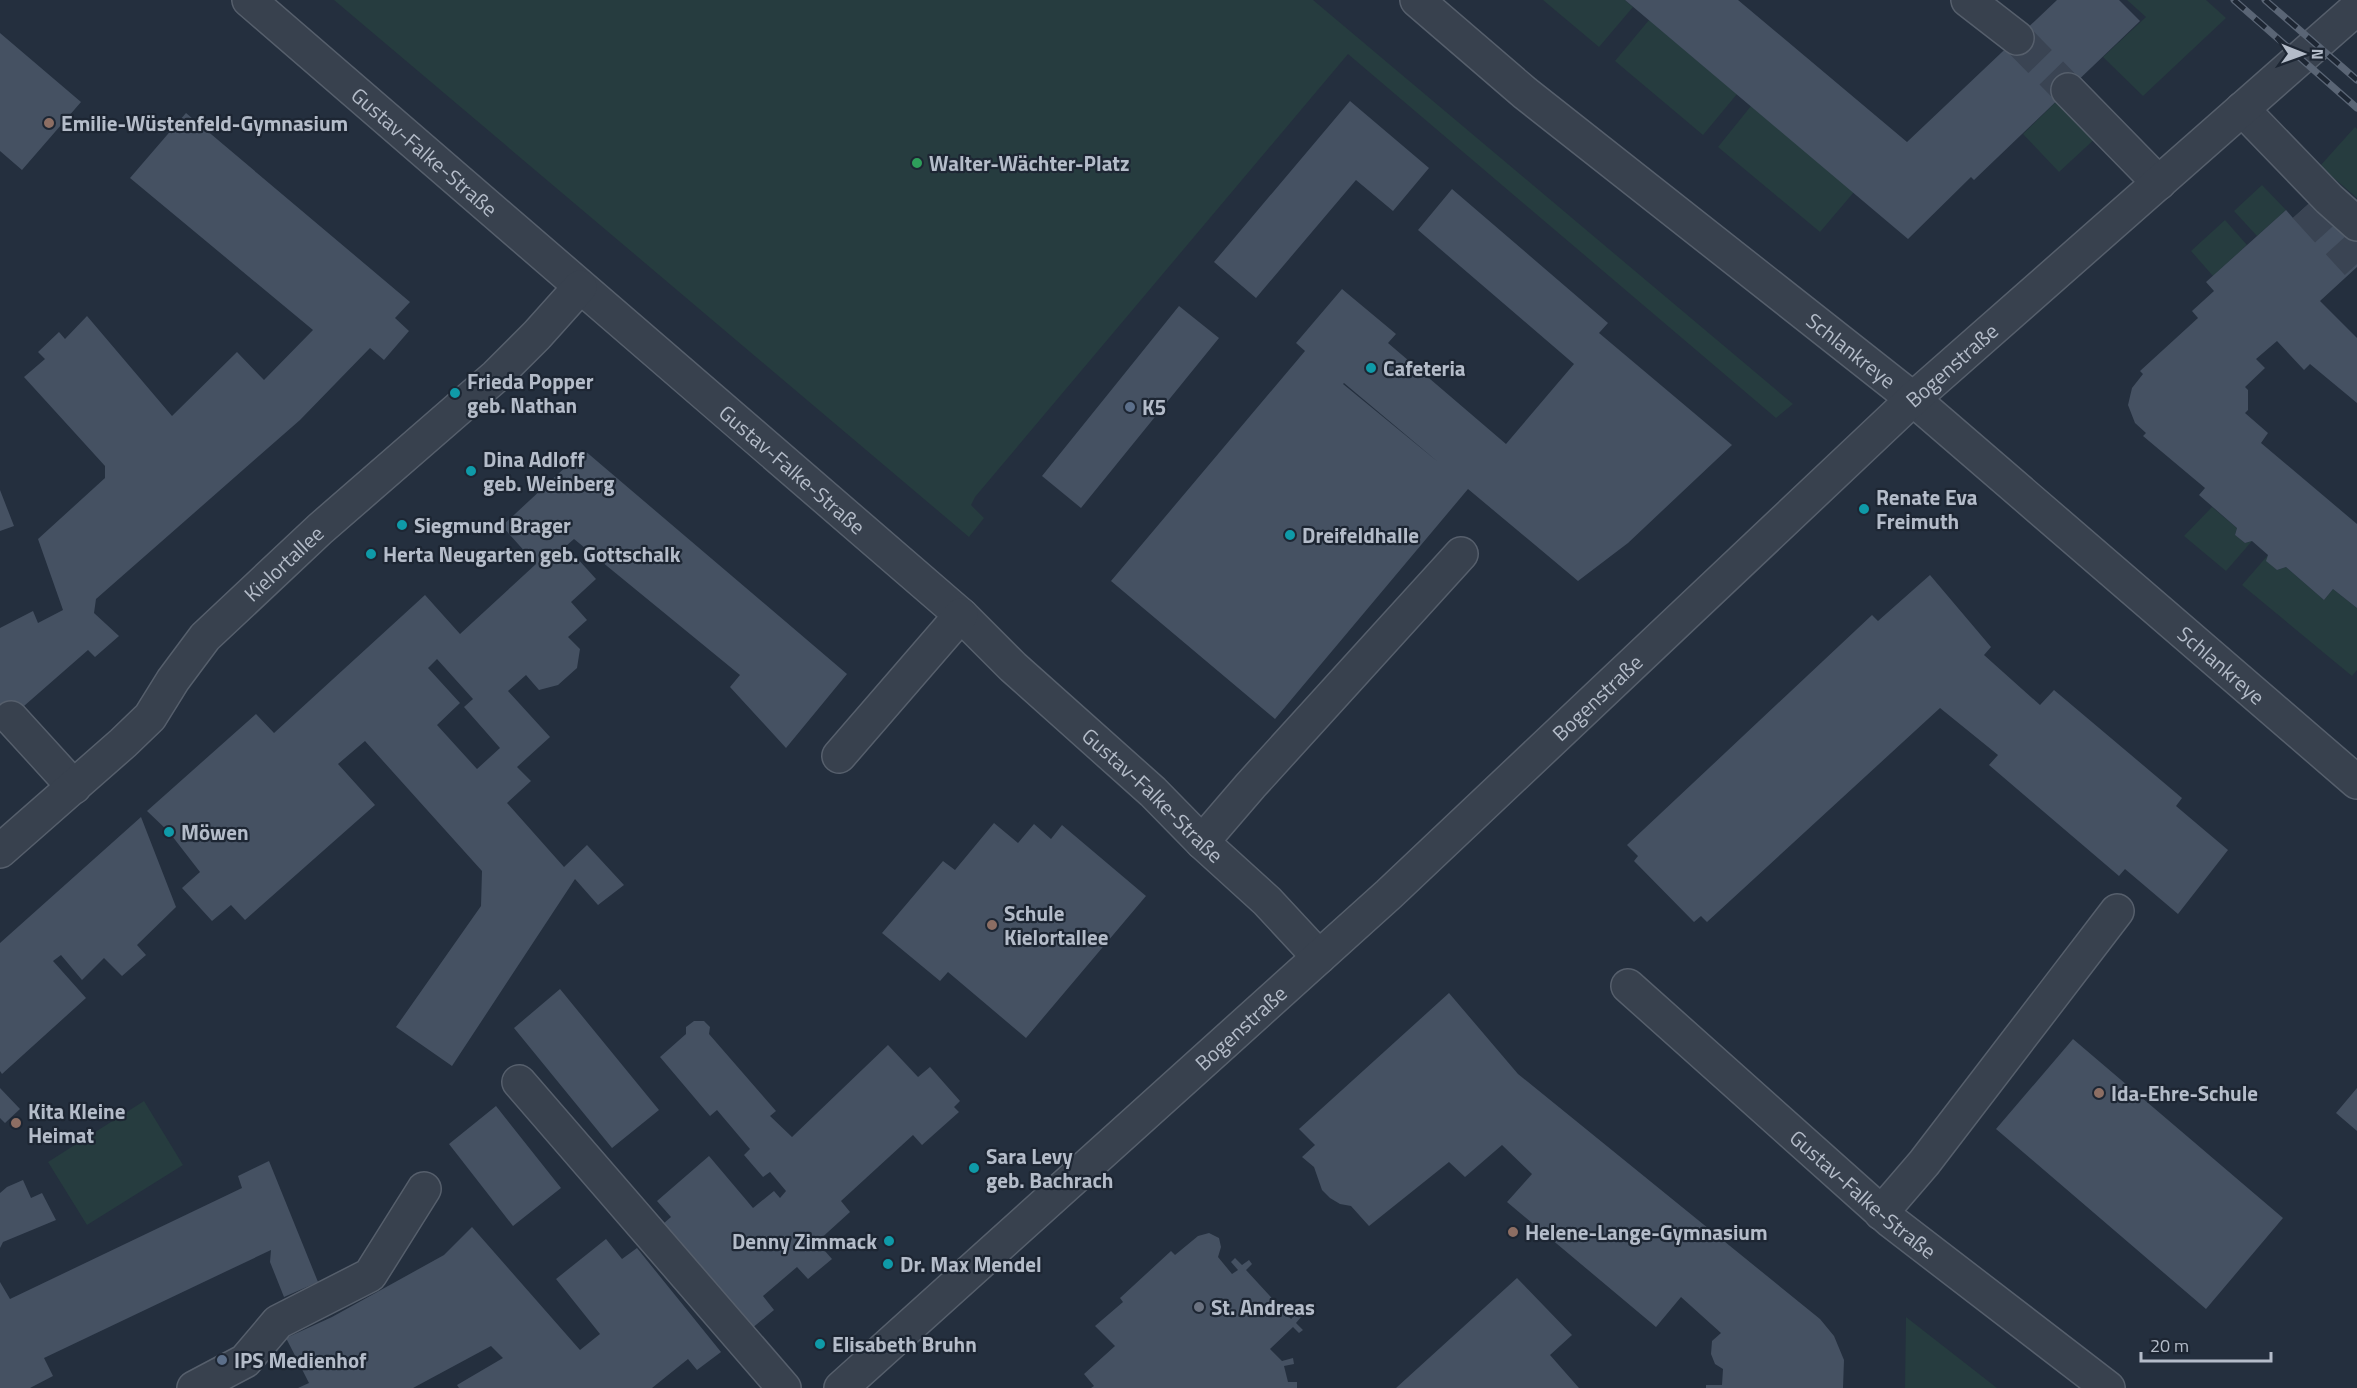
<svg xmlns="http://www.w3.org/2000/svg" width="2357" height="1388" font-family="'Titillium Web',sans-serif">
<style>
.green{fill:#263c3f}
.building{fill:#455162;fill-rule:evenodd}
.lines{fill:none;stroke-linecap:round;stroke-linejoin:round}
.minor-tunnel{stroke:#3a4453;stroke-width:33;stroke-dasharray:33 16;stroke-linecap:butt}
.minor-casing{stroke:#565f6c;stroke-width:36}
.minor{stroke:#38414e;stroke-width:33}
.rail-casing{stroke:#5a6575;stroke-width:7}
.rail{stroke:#1d2633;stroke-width:4.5;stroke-dasharray:14;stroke-linecap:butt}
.education-dot{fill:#8d6e63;stroke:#1d2633;stroke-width:2}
.leisure-dot{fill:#2e9e5b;stroke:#1d2633;stroke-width:2}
.culture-dot{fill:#0f9aa8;stroke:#1d2633;stroke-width:2}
.service-dot{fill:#5c6f8a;stroke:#1d2633;stroke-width:2}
.worship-dot{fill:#6b7280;stroke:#1d2633;stroke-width:2}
.labels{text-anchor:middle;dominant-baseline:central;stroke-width:4.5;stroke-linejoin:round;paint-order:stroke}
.poi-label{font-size:21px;font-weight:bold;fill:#b4bcc9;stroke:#1d2633;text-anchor:start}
.street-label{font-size:21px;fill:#b4bcc9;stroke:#1d2633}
</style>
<rect width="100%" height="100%" fill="#242f3e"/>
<path class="green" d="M334,0h979l480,404 -17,14 -428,-364 -373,443 -4,8 13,13 -15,19z
M1543,0h82l8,7 -34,40z
M2127,0h79l20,18 -83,78 -40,-39 43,-40z
M1649,20l88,74 -34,41 -88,-74z
M2061,97l38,38 -40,37 -36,-38z
M1751,106l103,86 -34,40 -102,-85z
M2355,127l2,2v69l-37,-32z
M2262,185l24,25 -29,26 -23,-25z
M2225,220l22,25 -34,31 -22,-25z
M2212,507l25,21 -2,7 10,8 7,-2 -26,30 -42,-35z
M2268,555l-1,6 10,9 9,-3 38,33 9,-11 24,19v62l-5,6 -110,-91z
M144,1101l39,64 -96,60 -39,-63z
M1906,1317l91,71h-92z"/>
<path class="building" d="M1625,0h113l169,142 150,-142h62l21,21 -166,159 -3,-3 -63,62z
M0,33l81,69 -59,68 -22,-19z
M1350,101l79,67 -36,43 -37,-31 -100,118 -42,-36z
M186,113l224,189 -15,16 14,13 -25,29 -14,-12 -70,72 -204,179 -2,14 25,23 -24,21 -7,-7 -88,77v-99l33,-17 5,12 25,-13 -25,-71 67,-61v-12l-81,-89 21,-18 -7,-7 21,-20 6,7 22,-23 85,100 65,-64 27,28 49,-50 -183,-152z
M1452,189l156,134 -9,10 133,112 -104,98 -50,38 -110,-92 -193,230 -164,-138 194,-230 -9,-8 46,-54 54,45 -8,9 118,101 68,-80 -156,-134zM1344,383l81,68 13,11 -95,-78z
M2313,200l44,46v21l-37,34 37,37v65l-47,-39 -6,6 -27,-29 -21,18 9,9 -20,19 3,3v20l-3,3 23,20 -7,10 96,81v84l-24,-19 -9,11 -38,-33 -9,3 -11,-9 2,-6 -16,-14 -7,2 -10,-8 2,-7 -38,-33 6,-7 -62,-52 3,-3 -11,-10 -7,-18 4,-17 11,-14 -3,-3 58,-53 -6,-7 22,-20 -8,-9 80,-72 7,8z
M1179,306l40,32 -138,170 -39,-32z
M584,450l263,224 -61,74 -56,-61 10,-12 -166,-136 -8,7 30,33 -25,23 16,18 -19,17 12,12 -3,19 -19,17 -19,5 -13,-15 -18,16 42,46 -33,30 14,14 -24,22 57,64 23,-22 37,40 -26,20 -23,-26 -123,187 -56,-39 85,-121 1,-35 -117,-130 -27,23 37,41 -130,115 -14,-15 -19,16 -30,-33 18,-16 -31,-40 -22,-21 109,-97 18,19 151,-138 35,39 76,-70 -34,-38zM437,659l36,40 -9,8 36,41 -23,21 -40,-44 23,-22 -32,-35z
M0,490l14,36 -14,5z
M1930,575l61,72 -7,8 56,50 14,-15 128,108 -6,8 52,44 -50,64 -53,-45 -6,7 -130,-111 9,-10 -58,-47 -233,214 -6,-6 -7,6 -60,-61 4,-5 -11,-11 245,-230 6,6z
M141,817l35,90 -39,38 9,10 -24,21 -18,-18 -22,22 -21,-25 -8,6 33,37 -84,76 -2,-3v-128z
M994,823l24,20 16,-19 17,15 11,-14 84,71 -120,142 -78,-66 -8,9 -58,-48 61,-72 12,9z
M560,989l99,121 -47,38 -98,-120z
M1449,993l69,81 302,245 14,17 10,24 -1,28h-137v-3h16l1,-16 -8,-5 -4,-10 1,-13 9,-8 -40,-36 -25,30 -149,-125 25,-28 -30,-29 -37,32 -16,-15 -80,64 -18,-20 -11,-2 -10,-6 -8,-8 -8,-23 -12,-10 13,-12 -16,-16z
M694,1021h10l6,6 -1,7 67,77 -6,5 22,21 96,-92 30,32 12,-10 30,34 -6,6 5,5 -37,33 -9,-10 -72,66 9,11 -33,30 15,17 -24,20 -11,-12 -34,29 11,14 -23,19 -88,-105 8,-7 -14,-16 52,-45 44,52 21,-17 6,7 6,-7 -16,-19 -7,5 -19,-22 6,-6 -33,-39 -7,6 -50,-59 26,-23v-7z
M2073,1039l210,179 -77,91 -210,-180z
M0,1088l20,21 -15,14 -5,-5z
M2357,1088v43l-21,-18z
M496,1106l65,82 -48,38 -64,-82z
M269,1161l49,121 -34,15 -14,-35 1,-12 -227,108 9,18 -23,12h-30v-106l10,17 232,-111 -4,-12z
M23,1180l8,18 11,-5 14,27 -53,22 -3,6v-55l7,-6z
M472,1227l108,123 20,-16 -44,-55 50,-40 16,20 15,-11 84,104 -24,18 -9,-11 -36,29h-193l-2,-3 46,-27 -12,-12 -78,42h-115l11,-5 -23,-45 46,-21 112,-62z
M1209,1233l10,5 2,9 -3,10 14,17 6,-4 -7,-8 4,-4 7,7 7,-5 3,4 -6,6 45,49 7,-7 3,5 -5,6 7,7 -4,3 -6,-6 -23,22 12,12 11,-3 1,6 -10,2 4,16h9v6h-206l3,-2 -10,-12 31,-28 -20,-20 28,-24 -3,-4 51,-47 4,4 23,-19z
M1517,1278l55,57 -22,20 29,33h-183z"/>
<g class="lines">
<path class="minor-tunnel" d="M2017,38l51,52
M2305,207l52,57"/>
<g class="minor-casing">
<g id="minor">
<path id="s1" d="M249,0l712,615 52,52 140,125 49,50 65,59 52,56"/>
<path id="s2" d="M1417,0l108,93 388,306 444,383"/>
<path d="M1968,0l49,38"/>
<path d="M2068,90l91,93"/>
<path d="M2242,109l87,90 28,25"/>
<path d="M11,718l63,69"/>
<path d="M839,756l122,-141"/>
<path d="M1202,842l49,-57 210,-231"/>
<path id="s3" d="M0,851l123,-108 27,-26 23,-37 32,-43 115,-108 176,-153 41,-41 43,-48"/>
<path id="s4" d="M1628,986l263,235 217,167"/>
<path d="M519,1082l265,306"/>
<path d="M1881,1213l43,-50 193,-252"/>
<path d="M194,1388l51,-27 33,-39 92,-47 54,-86"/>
<path id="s5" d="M841,1388l548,-494 524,-495 444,-391"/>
</g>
</g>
<use href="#minor" class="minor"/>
<g class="rail-casing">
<path id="rail" d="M2234,0l123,108
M2265,0l92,80"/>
</g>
<use href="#rail" class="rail"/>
</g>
<g class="education-dot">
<circle cx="49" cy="123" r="6"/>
<circle cx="992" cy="925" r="6"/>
<circle cx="2099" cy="1093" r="6"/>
<circle cx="16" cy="1123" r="6"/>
<circle cx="1513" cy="1232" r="6"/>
</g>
<circle class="leisure-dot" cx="917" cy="163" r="6"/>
<g class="culture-dot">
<circle cx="1371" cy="368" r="6"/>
<circle cx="455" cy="393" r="6"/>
<circle cx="471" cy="471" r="6"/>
<circle cx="1864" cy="509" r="6"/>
<circle cx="402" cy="525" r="6"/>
<circle cx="1290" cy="535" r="6"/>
<circle cx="371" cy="554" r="6"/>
<circle cx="169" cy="832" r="6"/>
<circle cx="974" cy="1168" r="6"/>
<circle cx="889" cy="1241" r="6"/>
<circle cx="888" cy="1264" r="6"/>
<circle cx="820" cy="1344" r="6"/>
</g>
<g class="service-dot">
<circle cx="1130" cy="407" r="6"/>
<circle cx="222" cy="1360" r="6"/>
</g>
<circle class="worship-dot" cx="1199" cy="1307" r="6"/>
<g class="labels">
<g class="poi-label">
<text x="61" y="123">Emilie-Wüstenfeld-Gymnasium</text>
<text x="929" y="163">Walter-Wächter-Platz</text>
<text x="1383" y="368">Cafeteria</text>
<text x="467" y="381">Frieda Popper<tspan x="467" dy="24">geb. Nathan</tspan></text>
<text x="1142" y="407">K5</text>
<text x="483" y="459">Dina Adloff<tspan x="483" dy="24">geb. Weinberg</tspan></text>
<text x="1876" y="497">Renate Eva<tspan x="1876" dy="24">Freimuth</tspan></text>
<text x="414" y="525">Siegmund Brager</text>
<text x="1302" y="535">Dreifeldhalle</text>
<text x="383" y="554">Herta Neugarten geb. Gottschalk</text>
<text x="181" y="832">Möwen</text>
<text x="1004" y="913">Schule<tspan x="1004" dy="24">Kielortallee</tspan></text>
<text x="2111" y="1093">Ida-Ehre-Schule</text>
<text x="28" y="1111">Kita Kleine<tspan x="28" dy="24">Heimat</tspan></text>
<text x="986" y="1156">Sara Levy<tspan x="986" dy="24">geb. Bachrach</tspan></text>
<text x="1525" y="1232">Helene-Lange-Gymnasium</text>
<text x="877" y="1241" text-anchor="end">Denny Zimmack</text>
<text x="900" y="1264">Dr. Max Mendel</text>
<text x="1211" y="1307">St. Andreas</text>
<text x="832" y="1344">Elisabeth Bruhn</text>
<text x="234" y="1360">IPS Medienhof</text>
</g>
<g class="street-label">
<text stroke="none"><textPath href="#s1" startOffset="232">Gustav-Falke-Straße</textPath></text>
<text stroke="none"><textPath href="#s2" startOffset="558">Schlankreye</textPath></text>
<text stroke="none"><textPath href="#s5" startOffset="1510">Bogenstraße</textPath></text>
<text stroke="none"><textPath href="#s1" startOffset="718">Gustav-Falke-Straße</textPath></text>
<text stroke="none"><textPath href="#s3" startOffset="406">Kielortallee</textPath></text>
<text stroke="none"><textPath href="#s2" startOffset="1044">Schlankreye</textPath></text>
<text stroke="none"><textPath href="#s5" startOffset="1024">Bogenstraße</textPath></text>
<text stroke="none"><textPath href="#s1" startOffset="1204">Gustav-Falke-Straße</textPath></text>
<text stroke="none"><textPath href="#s5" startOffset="538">Bogenstraße</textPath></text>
<text stroke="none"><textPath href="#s4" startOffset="314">Gustav-Falke-Straße</textPath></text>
</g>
</g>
<g transform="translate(2303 54) rotate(91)" stroke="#1d2633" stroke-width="4.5" paint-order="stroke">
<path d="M0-4.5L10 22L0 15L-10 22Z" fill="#b4bcc9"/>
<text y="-9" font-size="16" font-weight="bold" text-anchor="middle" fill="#b4bcc9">N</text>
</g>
<path d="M2141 1352v9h130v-9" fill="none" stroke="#b4bcc9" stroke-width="3"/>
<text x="2150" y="1352" font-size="18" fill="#b4bcc9" stroke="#1d2633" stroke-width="4.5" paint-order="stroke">20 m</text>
</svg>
